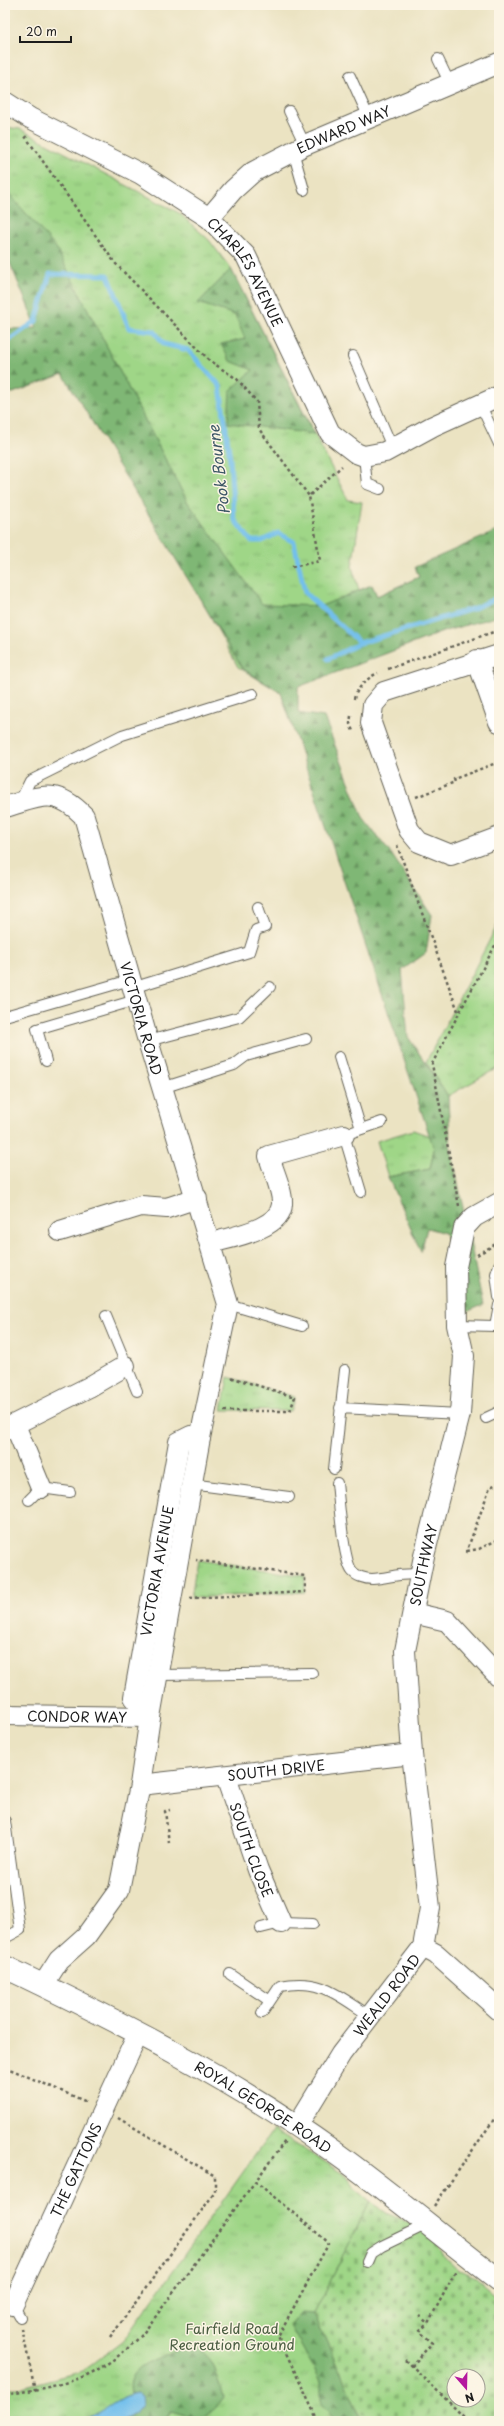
<svg xmlns="http://www.w3.org/2000/svg" width="504" height="2426" font-family="'Playpen Sans',sans-serif">
<style>
.grass{fill:url(#grass-tufts);stroke:#5e7952}
.forest{fill:url(#forest-firs);stroke:#4e6a48}
.cemetery{fill:url(#cemetery-stones);stroke:#5e7952;fill-rule:evenodd}
.water{fill:#72bfec;stroke:#476e84}
.lines{fill:none;stroke-linecap:round;stroke-linejoin:round}
.stream{stroke:#72bfec;stroke-width:5}
.service-casing{stroke:#646256;stroke-width:12}
.minor-casing{stroke:#646256;stroke-width:22}
.tertiary-casing{stroke:#646256;stroke-width:24}
.path{stroke:#646256;stroke-width:2.5;stroke-dasharray:3 3;stroke-linecap:butt}
.service{stroke:#fff;stroke-width:10}
.minor{stroke:#fff;stroke-width:20}
.tertiary{stroke:#fff;stroke-width:22}
.labels{text-anchor:middle;dominant-baseline:central;stroke-width:3;stroke-linejoin:round;paint-order:stroke}
.street-label{font-size:14px;fill:#1c1c1c;stroke:#fcf5e5}
.park-label{font-size:14px;fill:#4a5d41;stroke:#fcf5e5}
.water-label{font-size:15px;font-style:italic;fill:#3a5565;stroke:#fcf5e5}
</style>
<defs>
<pattern id="grass-tufts" width="24" height="20" patternUnits="userSpaceOnUse"><rect width="24" height="20" fill="#9fd687"/><path d="M3 7l-1-3M5 7V3M7 7l1-3M15 17l-1-3M17 17v-4M19 17l1-3" fill="none" stroke="#88b774"/></pattern>
<pattern id="forest-firs" width="22" height="20" patternUnits="userSpaceOnUse"><rect width="22" height="20" fill="#7fb774"/><path d="M5 1l3.5 6h-7zM16 11l3.5 6h-7z" fill="#67945e"/></pattern>
<pattern id="cemetery-stones" width="16" height="16" patternUnits="userSpaceOnUse"><rect width="16" height="16" fill="#9fd687"/><path d="M2 7V4a2 2 0 0 1 4 0v3zM10 15v-3a2 2 0 0 1 4 0v3z" fill="#88b774"/></pattern>
</defs>
<rect width="100%" height="100%" fill="#fcf5e5"/>
<filter id="ink" filterUnits="userSpaceOnUse"><feTurbulence type="fractalNoise" baseFrequency=".025" numOctaves="2"/><feDisplacementMap in="SourceGraphic" scale="8" xChannelSelector="R" yChannelSelector="G"/><feConvolveMatrix kernelMatrix="1 2 1 2 8 2 1 2 1" color-interpolation-filters="sRGB"/></filter>
<filter id="wash" filterUnits="userSpaceOnUse"><feTurbulence type="fractalNoise" baseFrequency=".012" numOctaves="4" result="noise"/><feDisplacementMap in="SourceGraphic" scale="16" xChannelSelector="R" yChannelSelector="G"/><feGaussianBlur stdDeviation="0.9" result="paint"/><feColorMatrix in="noise" values="0 0 0 0 0 0 0 0 0 0 0 0 0 0 0 0 0 1.4 0 .05"/><feComposite in="paint" operator="in"/></filter>
<g filter="url(#wash)">
<rect width="100%" height="100%" fill="#ebe3c2"/>
<path class="grass" d="M5,127l15,2 159,84 30,27 22,29 117,231 14,2 -10,65 7,23 13,-5 5,11 42,-19 26,54 -164,62 -43,-26 -233,-428z
M499,922v145l-51,29 -22,-34z
M413,1130l17,6 4,13 -4,20 -42,8 -11,-36z
M228,1377l67,20 -5,14 -68,-1z
M197,1560l108,16v16l-114,6z
M273,2130l75,47 8,13 14,12 -56,112 49,107h-358v-34h17l61,-16 40,-30z"/>
<path class="forest" d="M5,189l51,59 131,253 75,103 59,2 51,-21 5,11 42,-19 -4,-10 84,-37v86l-54,15 -147,56v26l26,4 39,101 29,37 40,60 -6,38 -24,17 6,67 40,59 2,48 33,161 -17,7 -21,-79 -18,-5 -6,24 -33,-75 42,-8 4,-20 -153,-456 -39,-25 -179,-294 -50,19 -8,-1v-63l32,-1 -32,-77z
M231,269l83,165 -86,-11 2,-32 23,-21 -23,-9 -9,-17 24,-5 -10,-24 -37,-12z
M301,2313l13,1 49,107h-27l-15,-17v-23l-31,-55z
M194,2344c19,14 25,31 30,54 -16,22 -28,22 -53,14l-6,9h-43l10,-5 5,-23 -6,1c-6,-27 23,-32 40,-41 12,-6 9,-8 23,-9z"/>
<path class="cemetery" d="M370,2202l18,12 19,7 30,21 9,17 11,10 18,8 24,21v123h-136l-49,-107zM454,2376h24v24h-24z"/>
<path class="water" d="M137,2393l5,3 1,9c-13,21 -43,16 -64,16 21,-5 38,-26 58,-28z"/>
<g class="lines">
<path class="stream" d="M5,343l31,-22 14,-47 58,1 21,53 25,3 10,13 24,6 32,36 10,73 4,60 17,22h11l16,-8 16,9 11,51 55,50 112,-34 27,-12
M328,659l32,-16"/>
</g>
</g>
<g filter="url(#ink)">
<g class="lines">
<g class="service-casing">
<path id="service" d="M438,59l12,25
M350,76l19,42
M289,111l16,34
M293,151l11,39
M353,356l39,91
M480,404l19,40
M364,456l3,28 13,5
M20,801l10,-20 92,-46 131,-41
M132,988l117,-36 7,-22 9,-3 -7,-20
M5,1016l125,-36
M148,1041l91,-24 31,-30
M339,1057l22,72
M46,1061l-9,-32 99,-29
M162,1088l72,-23 12,-9 60,-17
M361,1192l-17,-57 38,-13
M499,1265l-3,9 3,23
M228,1304l74,22
M106,1316l31,75
M457,1325l38,1 4,-21
M340,1408l120,6
M486,1418l13,-6
M334,1469l11,-99
M337,1483c2,17 6,77 15,88 4,5 13,8 20,8 17,-1 31,-7 49,-4
M191,1484l98,13
M29,1500l12,-12 29,4
M158,1675l154,-2
M5,1821l15,109 -15,8
M261,1928l20,-5 32,1
M230,1974l40,27
M262,2013l18,-27c42,-8 57,9 90,30
M367,2262l4,-9 11,-7 37,-18 5,-7
M10,2304l3,1 7,12"/>
</g>
<g class="minor-casing">
<g id="minor">
<path id="s1" d="M5,102l25,16 111,56 68,44 37,38 84,177 26,20 8,3 21,-4 48,-26 66,-30"/>
<path id="s2" d="M209,218l24,-28 20,-18 52,-27 194,-82"/>
<path d="M499,655l-115,37 -11,13 -2,18 38,107 10,12 32,13 48,-18"/>
<path d="M477,660l22,62"/>
<path id="s3" d="M5,807c35,-10 50,-21 79,9l64,225 80,263 -28,134 -50,279 -10,68 -21,105 -33,46 -27,24 -16,25"/>
<path d="M60,1231l81,-25 26,2 30,-10"/>
<path d="M211,1243c21,-6 70,-14 71,-39 1,-13 -10,-36 -13,-48l75,-21"/>
<path d="M15,1425l26,63"/>
<path d="M5,1429l84,-42 36,-21"/>
<path d="M413,1613l34,8 52,56"/>
<path id="s4" d="M5,1715l145,2"/>
<path id="s5" d="M150,1717l-16,-20 45,-255 12,-6 9,2"/>
<path id="s6" d="M228,1776v7l30,87 23,53"/>
<path id="s7" d="M140,1785l272,-31"/>
<path d="M423,1947l13,7 63,56"/>
<path id="s8" d="M297,2126l44,-72 82,-107 7,-39 -18,-154 -7,-103 19,-95 36,-142 4,-58 -7,-31 -1,-58 8,-39 10,-11 25,-14"/>
<path id="s9" d="M13,2305l125,-271"/>
</g>
</g>
<g class="tertiary-casing">
<g id="tertiary">
<path id="s10" d="M5,1967c113,54 227,111 329,185 57,41 110,86 165,128"/>
</g>
</g>
<path class="path" d="M25,136l90,127 95,98 27,18 20,23 2,27 50,67
M292,567l28,-6 -11,-65 33,-30
M388,669l111,-39
M354,699c2,-10 14,-22 24,-26
M351,716l-1,8 3,7
M416,797l39,-15 -1,-3 45,-17
M397,845l61,166
M459,1206l-27,-142 67,-126
M477,1255l22,-13
M224,1411h66l5,-14 -65,-20
M498,1466l1,1
M467,1551l12,-2 20,-10
M466,1553l24,-66 9,-4
M190,1598l115,-6v-16l-109,-16
M169,1843l-4,-32 5,-1
M5,2067l82,35
M255,2181l74,62 -51,93 40,85
M434,2206l65,-94
M419,2316l9,7 28,-52
M22,2329l13,61
M110,2338l105,-146v-16l-97,-58
M406,2360l62,61
M412,2366l20,-23 -13,-11 9,-9
M5,2395c62,-11 90,-14 137,-60l143,-194"/>
<use href="#service" class="service"/>
<use href="#minor" class="minor"/>
<use href="#tertiary" class="tertiary"/>
</g>
</g>
<g class="labels">
<g class="street-label">
<text stroke="none"><textPath href="#s2" startOffset="164">EDWARD WAY</textPath></text>
<text stroke="none"><textPath href="#s1" startOffset="301">CHARLES AVENUE</textPath></text>
<text stroke="none"><textPath href="#s3" startOffset="297">VICTORIA ROAD</textPath></text>
<text stroke="none"><textPath href="#s8" startOffset="605">SOUTHWAY</textPath></text>
<text stroke="none"><textPath href="#s5" startOffset="154">VICTORIA AVENUE</textPath></text>
<text stroke="none"><textPath href="#s4" startOffset="72">CONDOR WAY</textPath></text>
<text stroke="none"><textPath href="#s7" startOffset="137">SOUTH DRIVE</textPath></text>
<text stroke="none"><textPath href="#s6" startOffset="78">SOUTH CLOSE</textPath></text>
<text stroke="none"><textPath href="#s8" startOffset="159">WEALD ROAD</textPath></text>
<text stroke="none"><textPath href="#s10" startOffset="294">ROYAL GEORGE ROAD</textPath></text>
<text stroke="none"><textPath href="#s9" startOffset="149">THE GATTONS</textPath></text>
</g>
<g class="park-label">
<text x="232" y="2328">Fairfield Road<tspan x="232" dy="16">Recreation Ground</tspan></text>
</g>
<g class="water-label">
<text transform="translate(218 470) rotate(-97)">Pook Bourne</text>
</g>
</g>
<rect width="504" height="2426" fill="none" stroke="#fcf5e5" stroke-width="20"/>
<g transform="translate(466 2388) rotate(160)"><circle r="19" fill="#fcf5e5" stroke="#a29e95"/>
<path d="M0-3L7 15L0 10L-7 15Z" fill="#b5179e"/>
<text y="-6" font-size="11" font-weight="bold" text-anchor="middle" fill="#1c1c1c">N</text>
</g>
<path d="M20 36v6h51v-6" fill="none" stroke="#1c1c1c" stroke-width="2"/>
<text x="26" y="36" font-size="12" fill="#1c1c1c" stroke="#fcf5e5" stroke-width="3" paint-order="stroke">20 m</text>
</svg>
